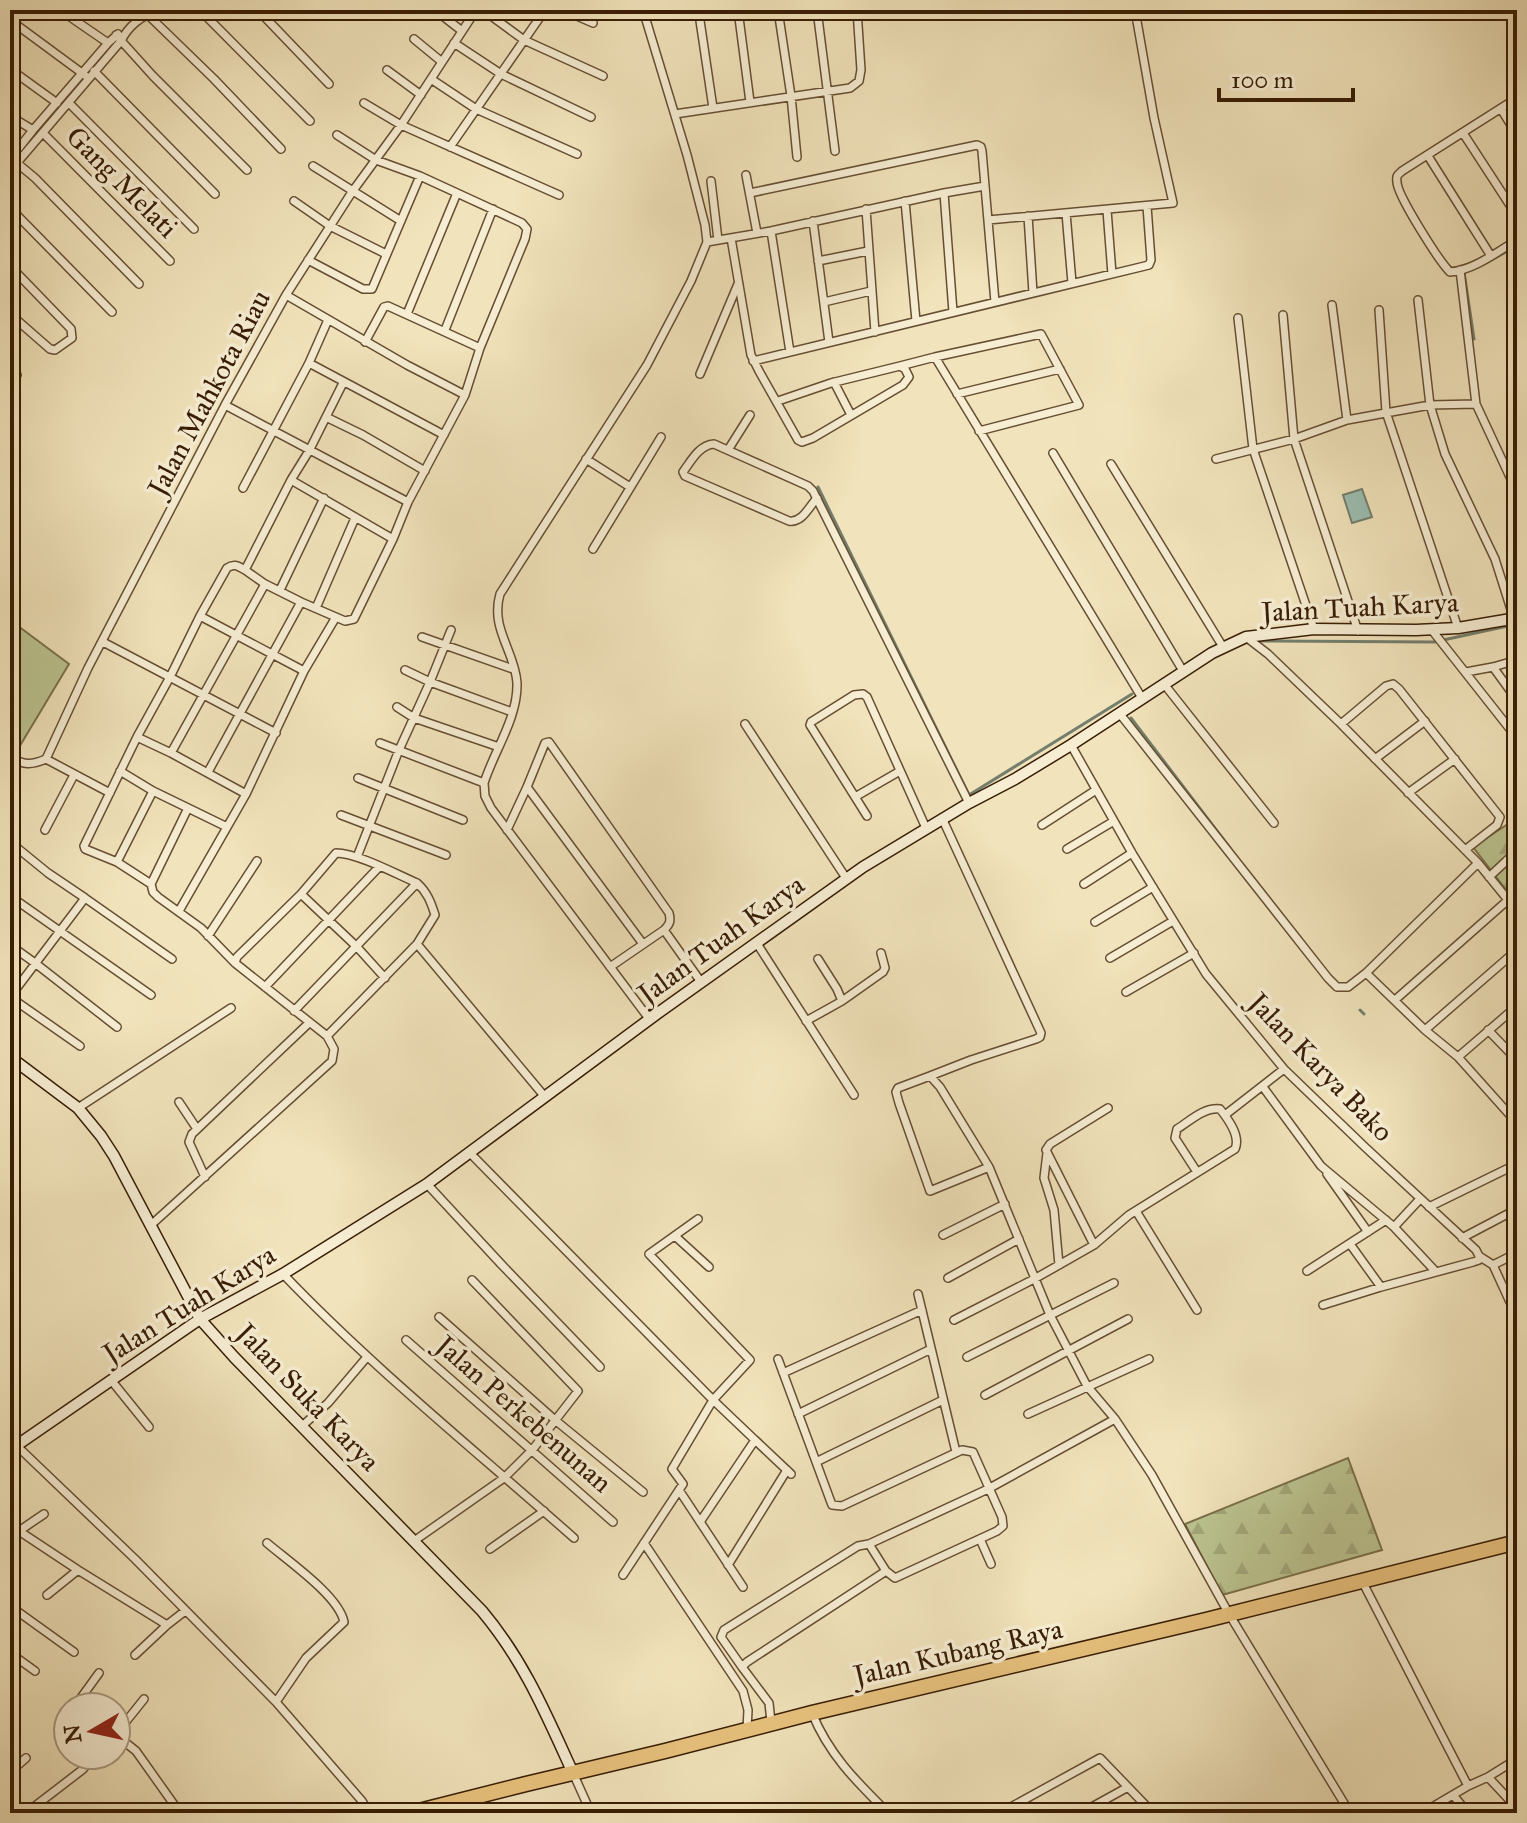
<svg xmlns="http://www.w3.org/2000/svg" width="1527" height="1823" font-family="'IM FELL Great Primer',serif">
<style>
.grass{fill:#bbc490;stroke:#7a704a;stroke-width:2}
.forest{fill:url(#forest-firs);stroke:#7a704a;stroke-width:2}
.water{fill:#9bbeb1;stroke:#737e6c;stroke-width:2}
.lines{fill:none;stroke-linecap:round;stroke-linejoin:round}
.stream{stroke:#737e6c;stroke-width:3}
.street-casing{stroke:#664e32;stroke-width:10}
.secondary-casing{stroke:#381d04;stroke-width:13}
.highway-casing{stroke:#381d04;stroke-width:17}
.street{stroke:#f6edd3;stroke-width:7}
.secondary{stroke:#f6edd3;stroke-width:10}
.highway{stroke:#e8c27e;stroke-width:14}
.labels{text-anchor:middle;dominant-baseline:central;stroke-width:7;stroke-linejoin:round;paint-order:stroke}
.street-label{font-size:28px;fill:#381d04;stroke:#f6edd3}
</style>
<defs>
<pattern id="forest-firs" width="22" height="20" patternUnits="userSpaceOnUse" patternTransform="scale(2)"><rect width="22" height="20" fill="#bbc490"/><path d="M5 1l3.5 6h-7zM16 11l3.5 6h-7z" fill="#a2a87b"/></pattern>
</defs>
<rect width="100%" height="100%" fill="#f1e3bb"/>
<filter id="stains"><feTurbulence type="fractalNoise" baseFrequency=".0025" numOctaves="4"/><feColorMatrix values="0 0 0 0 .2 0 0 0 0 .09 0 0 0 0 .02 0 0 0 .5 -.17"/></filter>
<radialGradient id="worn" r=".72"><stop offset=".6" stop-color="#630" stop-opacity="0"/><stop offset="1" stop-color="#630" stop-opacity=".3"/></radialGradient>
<path class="grass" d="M10,620l59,44 -48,80 -11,-8z"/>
<path class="forest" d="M1517,818v86l-44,-57z
M1348,1458l34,92 -160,45 -37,-71z"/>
<path class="water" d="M1362,489l10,28 -20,6 -9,-28z"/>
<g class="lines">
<path class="stream" d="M1485,263l32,-17
M1464,272l10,67
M818,487l151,308 163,-101
M1255,641l179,1 83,-18
M1131,718l99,130
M1360,1010l4,4"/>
<g class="street-casing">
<path id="street" d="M60,10l48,33
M131,10l10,8
M200,10l110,111
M258,10l71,74
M435,10l27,21
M483,10l41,30 79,36
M563,10l30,13
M643,10l44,145 18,70 2,17 -16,39 -44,84 -147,229c-10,35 15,57 17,89 1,35 -23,68 -33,100l1,13 6,12 159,212
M700,10l-1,4 14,94
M738,10l12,92
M778,10l13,86 6,61
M817,10l18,141
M147,14l67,65 67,70
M858,14l16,-4
M10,20l76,56
M116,35l37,41 94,94
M454,43l47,31 90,43
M442,62l34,-52
M10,69l47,34
M387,70l34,25
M94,71l121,123
M431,79l45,30 101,45
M1517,98l-115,73c-4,4 -6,4 -5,11 0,13 42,79 53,90 24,-2 47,-20 67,-32
M69,103l125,126
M364,103l37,22 158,70
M1501,109l16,26
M675,114l175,-26 9,-7 2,-11 -4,-60
M10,116l23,14
M43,133l127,128
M1463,133l54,83
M450,147l95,-137
M1428,156l63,100
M11,158l24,20 104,106
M10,159l23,-29 75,-87 10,-9
M313,166l88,55
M10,171l111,-130c8,-16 20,-24 36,-31
M746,175l11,58
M711,181l7,59
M750,193l227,-48 4,2 1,4 13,151
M944,193l9,119
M294,201l36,25 56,28
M905,201l11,120
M10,208l102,104
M866,209l9,123
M1107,210l5,64
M1066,213l6,70
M1028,216l5,77
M988,220l185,-17 -19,-85 -19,-108
M813,221l16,121
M771,231l19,121
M731,238l20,117 8,16 39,69 4,2 11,-4 90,-53 6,-8 -4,-8 -5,-3 -69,17 -53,18
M707,242l64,-11 173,-38 41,-7
M308,260l55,29h9l48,-113
M818,261l50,-10
M10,266l61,63 1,9 -17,12 -5,-1 -40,-35
M1460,270l16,134 41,88
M286,295l121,70 58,30
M1418,300l12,105 15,49 50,105 19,60
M824,302l47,-11
M1332,305l15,115
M1379,310l7,102 72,216
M407,314l50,-121
M1283,315l11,124 64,192
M1238,318l15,131 61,180
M445,330l48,-121
M365,342l19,-35 4,-1 92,42
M935,357l106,-23 38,71 -100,26
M753,361l396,-96 2,-5 -4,-54
M309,363l19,-43
M900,366l35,-9 207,341
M10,369l7,6
M700,374l38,-90
M834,382l17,33
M957,394l103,-25
M225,405l183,97
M326,417l37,18 62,36
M728,450l22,-35
M1053,453l130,218
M586,459l44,28
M1216,459l78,-20 53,-19 83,-15 46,-1
M1111,464l112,183
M291,480l102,59
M243,488l66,-125 135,72
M817,498c-8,9 -15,25 -28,23l-104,-45 -2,-4c8,-11 16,-27 31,-28l94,42 5,5 156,312
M593,549l68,-112
M245,570l20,14 36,18 44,19 9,-2 39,-80 15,-37 57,-107 15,-47 45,-109 2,-10 -5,-6 -102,-47 -44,-16 -39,-25
M280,590l44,-92
M316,608l39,-90
M200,616l104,55
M1431,629l86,109
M422,637l91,32
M1246,637l22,17 73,70 137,139 39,48
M103,642l173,91
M1493,667l24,33
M405,670l25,12 82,30
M1466,672l27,-5 24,-7
M1164,684l110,139
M397,707l17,11 85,29
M1120,714l208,264 9,9h11l18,-14
M745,724l101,154
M1341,724l45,-38 7,-2 6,5 101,128 -3,8 -32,25
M137,737l34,16 75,41
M380,743l104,40
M1071,745l61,108 74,121 78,95 82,79 110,102 3,6v4l-6,2 -92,25 -58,18
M171,753l94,-169
M10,756c13,10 22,9 36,3l42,-91 137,-263 61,-110 66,-103 49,-67 41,-63 -28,-23
M46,759l64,34
M1375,759l50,-38
M120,771l33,20 74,36
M208,772l93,-170
M358,778l105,42
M527,787l116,157
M1408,793l47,-34
M855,797l45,-26
M341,815l105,40
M867,816l-57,-91 1,-3 43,-27 9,-1 4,3 59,131
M1042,825l54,-35
M45,830l29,-55
M507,830l20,-43 18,-44 4,-1 120,171c2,8 1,11 -5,17l-54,37
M10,842l38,31 37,25
M1067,849l47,-28
M357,857l42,-107 31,-68 21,-52
M1507,860l10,12
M117,862l36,-71
M1478,863l-112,110 59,57 33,27 59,66
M1489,877l28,-26
M151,884l37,-76
M1084,884l48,-31
M301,894l56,53 28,31
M10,896l141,99
M179,911l67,-117 58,-123 32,-54
M1095,922l58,-35
M664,930l37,52
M208,936l49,-75
M756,942l98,153
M417,944l128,153
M10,945l25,18 82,64
M1110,958l63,-37
M265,987l114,-120
M1126,992l68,-39
M1395,1000l113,-100
M842,1001l41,-29 2,-4 -4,-15
M294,1011l123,-128
M806,1021l36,-20 -5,-12 -19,-30
M1425,1030l92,-80
M1488,1030l29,30
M327,1036l-92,-73 -34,-35 -43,-31 -5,-5 -2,-8 -34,-22 -32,-13 -1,-3 53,-109 33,-60 30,-61 27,-48c7,-5 11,-2 18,2l46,-90 18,-29 34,-68
M80,1046l-70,-49 75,-99 87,61
M1458,1057l59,-51
M930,1076l41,-16 65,-21 4,-2 1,-4 -99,-215
M1263,1087l58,79 73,61 42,45
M179,1102l18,27
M78,1108l153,-100
M1225,1115l59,-46
M469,1152l244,248 42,40 -55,82
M1047,1153l-3,25 10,32 5,55
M989,1167l-59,24 -31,-88 -3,-11 2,-4 32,-12 10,11 49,80 61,148 37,71 28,33 37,56 77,139 121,199
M1327,1174l41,58
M205,1177l-16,-35 3,-8 117,-111
M427,1184l74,80 99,103
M1429,1207l88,-43
M1136,1211l61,99
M151,1225l181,-164 2,-12 -7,-13 90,-92 18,-29c-4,-13 -8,-23 -18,-32 -21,-9 -60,-30 -81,-30l-35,41 -64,63 -2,6
M1394,1227l26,-28
M943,1235l62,-31
M675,1236l34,31
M1462,1238l55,-29
M1350,1244l31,43
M1094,1245l-48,-95 4,-6 58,-36
M1479,1256l14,9 17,37 7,-4
M1493,1265l24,-12
M1307,1271l79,-51
M283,1274c91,95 193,177 291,264
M948,1278l71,-39
M918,1294l38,158
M439,1317l116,103 88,72
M954,1320l82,-42 58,-33 35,-30 106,-66c6,-13 -7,-30 -15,-40 -16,-2 -30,12 -43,20l-2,9 22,34
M406,1340l207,182
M967,1357l147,-74
M778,1359l54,146 10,1 120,-56 11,2 29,65 1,9 -6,5 -102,47 -9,-7 -17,-27 119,-55 127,-70
M783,1373l139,-63
M111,1380l38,47
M985,1395l143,-76
M798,1414l133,-65
M1028,1414l121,-55
M302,1426l26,-23 39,-46
M755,1440l36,34
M16,1445l119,114 141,143 86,99 7,12
M816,1462l127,-62
M679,1490l64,97
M10,1525l68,45 89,55
M19,1531l25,-17
M980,1539l11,25
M414,1541l90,-63 29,-29 45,-58 -106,-111
M267,1543c21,18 72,53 77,79l-38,36 -30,44
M644,1543l99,148 5,19 -1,20
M490,1549l54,-38
M728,1565l59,-95
M623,1575l60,-91 -11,-15 41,-69 37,-40 -101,-106 49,-35
M1362,1581l106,205 -46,27
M47,1595l31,-25
M10,1606l64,46
M10,1653l25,18
M135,1655l32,-30 18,-14
M742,1667l-21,-30 3,-7 134,-84 11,-2
M81,1707l-3,-5 21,-29
M10,1713l3,2
M812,1713c17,42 45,69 76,100
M771,1722l-2,-19 -27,-36 5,-5 139,-91
M116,1734l28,-35
M116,1735l20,16 44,62
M10,1772l16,-14
M573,1773l18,40
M1488,1777l29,31
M1468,1786l20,-9 29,-18
M1453,1795l15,18
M26,1813l56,-43 14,-15
M1000,1813l100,-55 53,55
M1081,1813l47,-26"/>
</g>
<g class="secondary-casing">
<path id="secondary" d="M10,1057l68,51 23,28 13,20 86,163 34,38 248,254c42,50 64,103 91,162
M10,1450l190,-131 83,-45 144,-90 231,-171 205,-146 106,-64 46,-24 56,-34 141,-92 34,-16 68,-8 102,1 42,-2 59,-10"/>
</g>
<g class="highway-casing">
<path id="highway" d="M411,1813l115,-29 139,-33 147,-38 394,-93 311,-78"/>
</g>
<use href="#street" class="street"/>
<use href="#secondary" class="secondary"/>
<use href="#highway" class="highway"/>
</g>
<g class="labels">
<g class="street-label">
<text transform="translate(122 182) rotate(45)">Gang Melati</text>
<text transform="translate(209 393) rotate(-62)">Jalan Mahkota Riau</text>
<text transform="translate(1360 607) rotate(-3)">Jalan Tuah Karya</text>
<text transform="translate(721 939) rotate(-36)">Jalan Tuah Karya</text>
<text transform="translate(1321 1067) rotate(46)">Jalan Karya Bako</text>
<text transform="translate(189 1304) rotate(-32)">Jalan Tuah Karya</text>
<text transform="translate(308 1397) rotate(46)">Jalan Suka Karya</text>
<text transform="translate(524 1414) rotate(41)">Jalan Perkebenunan</text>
<text transform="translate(958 1652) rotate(-13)">Jalan Kubang Raya</text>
</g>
</g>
<rect width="1527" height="1823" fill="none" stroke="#f1e3bb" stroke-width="40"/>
<rect x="12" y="12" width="1503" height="1799" fill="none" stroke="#381d04" stroke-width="4"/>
<rect x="20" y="20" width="1487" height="1783" fill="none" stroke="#381d04" stroke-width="2"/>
<g transform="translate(92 1731) rotate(261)"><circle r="38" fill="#f6edd3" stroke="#aa9a80" stroke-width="2"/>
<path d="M0-6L14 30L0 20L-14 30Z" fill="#8f2418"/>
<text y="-12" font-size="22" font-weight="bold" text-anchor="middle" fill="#381d04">N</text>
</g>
<path d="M1219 88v12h134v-12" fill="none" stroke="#381d04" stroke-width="4"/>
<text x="1231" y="88" font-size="24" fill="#381d04" stroke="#f6edd3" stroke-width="6" paint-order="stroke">100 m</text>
<rect width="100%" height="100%" filter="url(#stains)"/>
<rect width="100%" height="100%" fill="url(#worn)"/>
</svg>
